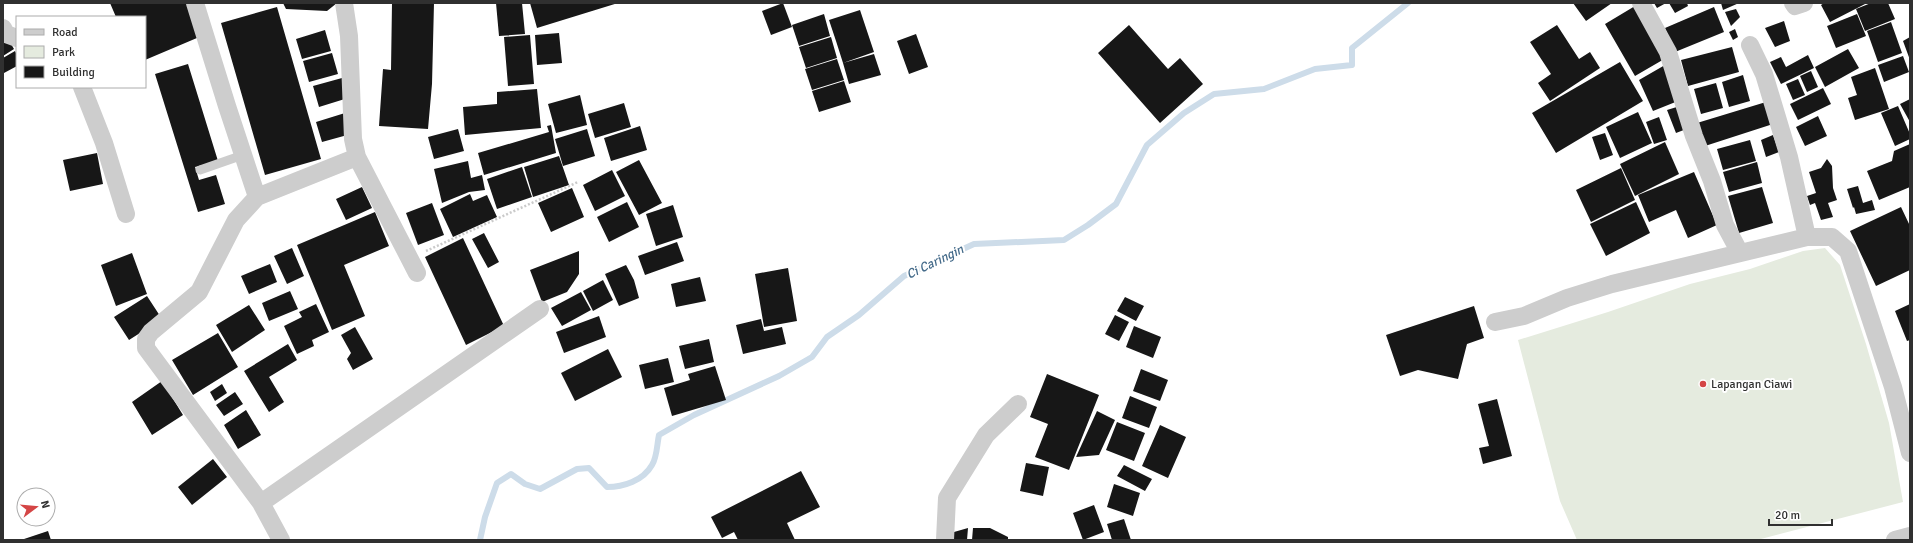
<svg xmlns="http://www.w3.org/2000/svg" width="1913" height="543" font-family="Signika,sans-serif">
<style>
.green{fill:#e5ebdf}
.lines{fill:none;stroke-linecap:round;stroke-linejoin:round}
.stream{stroke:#cddce9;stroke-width:6}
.building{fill:#171717}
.path{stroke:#cacaca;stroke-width:2.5;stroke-dasharray:2 2;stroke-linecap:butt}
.service{stroke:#cdcdcd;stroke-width:9}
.minor{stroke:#cdcdcd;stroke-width:18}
.poi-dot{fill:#d44545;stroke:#fff;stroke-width:1.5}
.labels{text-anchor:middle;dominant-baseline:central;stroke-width:4;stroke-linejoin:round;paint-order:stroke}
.poi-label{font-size:12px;fill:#303030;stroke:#fff;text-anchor:start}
.water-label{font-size:13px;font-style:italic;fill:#456b8a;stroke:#fff}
</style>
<rect width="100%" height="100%" fill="#fff"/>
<path class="green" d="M1825,248l15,17 26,79 23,79 14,79 -146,38h-180l-17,-39 -42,-161 90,-28 82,-28 60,-15 53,-18z"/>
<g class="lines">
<path class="stream" d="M480,540l5,-23 12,-34 14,-9 14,10 15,5 37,-20 12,-1 18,19c16,0 36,-6 45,-22 5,-7 5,-21 7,-30l35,-20 85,-39 33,-19 15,-20 32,-22 45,-39 70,-32 90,-4 24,-15 28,-21 31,-59 37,-32 30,-19 50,-5 51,-20 37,-4v-17l56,-45"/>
</g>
<path class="building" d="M110,3h80l14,32 -59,25v-43h-29z
M283,3h54l-10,8 -41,-2z
M392,3h42l-2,81 -4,45 -49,-3 4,-57 8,1z
M496,3h26l3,31 -26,2z
M530,3h88l-81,25z
M783,3l9,24 -21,8 -9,-24z
M1573,3h39l-26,18z
M1654,3h12l-9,5z
M1669,3h18l1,3 -13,7z
M1721,3h18l-16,7z
M1824,3h43l-37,19 -9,-17z
M1871,3h17l7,16 -30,12 -9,-22z
M1635,6l31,52 -31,18 -30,-52z
M277,7l44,152 -56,16 -44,-152z
M1714,7l10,25 -49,20 -10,-24z
M1736,9l4,8 -9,9 -6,-14z
M860,10l14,42 -31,11 -7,-22 13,-4 -13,4 -7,-21z
M824,14l6,22 -31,10 -7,-21z
M1857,14l9,22 -30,12 -9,-22z
M1784,21l6,20 -15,6 -10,-19z
M1891,22l11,31 -24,9 -11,-31z
M1129,25l39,44 12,-11 23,26 -43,39 -62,-70z
M1557,25l22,34 11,-7 10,16 -50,33 -12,-18 13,-9 -21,-32z
M1735,29l3,8 -5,3 -4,-8z
M325,30l6,21 -29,8 -6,-20z
M559,33l3,30 -25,2 -2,-30z
M916,34l12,33 -19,7 -12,-33z
M530,35l4,49 -26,2 -4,-49z
M7,37l7,12 -11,7v-17z
M831,37l6,21 -31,10 -7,-21z
M1910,37v23l-7,-19z
M1732,47l7,25 -51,14 -7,-26z
M1848,49l11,19 -34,19 -10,-20z
M15,51l2,4v11l-13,7 -1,-15z
M332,53l6,21 -29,8 -6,-21z
M874,54l7,21 -32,9 -6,-21z
M1808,55l6,13 -33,16 -11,-22 11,-5 5,10z
M1903,56l6,16 -25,10 -6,-17z
M837,59l7,21 -32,10 -7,-21z
M1620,62l23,39 -87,52 -24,-40z
M188,64l30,97 -23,6 4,13 17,-5 9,29 -27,8 -43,-138z
M1665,65l13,36 -25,10 -14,-31z
M1875,68l14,41 -34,11 -7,-22 9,-3 -6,-18z
M1811,71l7,16 -11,5 -7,-16z
M1743,75l7,26 -21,6 -7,-25z
M342,78l6,20 -29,9 -6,-21z
M1798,79l7,16 -12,5 -7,-16z
M844,81l7,21 -32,10 -7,-21z
M1716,83l7,25 -22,6 -7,-25z
M1823,88l8,16 -33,16 -8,-16z
M537,89l4,39 -76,7 -2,-28 34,-3v-12z
M580,95l7,30 -31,8 -8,-29z
M1910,99v23l-10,-18z
M1766,102l7,22 -68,22 -8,-23z
M624,103l7,24 -36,11 -7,-24z
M1680,106l9,22 -13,5 -9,-23z
M1898,106l12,28v5l-15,7 -14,-33z
M1638,112l14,31 -32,15 -14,-31z
M345,113l6,21 -29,8 -6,-20z
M1818,116l9,20 -22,10 -9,-19z
M1659,117l8,23 -13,4 -8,-22z
M551,125l5,28 -72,22 -6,-22 71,-21 -2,-6z
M640,126l7,24 -36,11 -7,-23z
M458,129l6,22 -30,8 -6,-22z
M587,129l8,27 -32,10 -8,-27z
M1605,133l8,22 -13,5 -8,-23z
M1773,135l6,17 -13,5 -5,-17z
M1750,140l6,21 -33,9 -6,-21z
M1665,142l14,32 -44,22 -15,-32z
M1910,144v43l-31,13 -12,-29 25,-10 2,-10z
M97,153l6,31 -33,7 -7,-31z
M559,156l10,29 -36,12 -9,-30z
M1827,159l5,7 1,22 4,12 -9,3 5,14 -12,3 -6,-17 -5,2 -3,-9 9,-3 -7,-21 12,-4z
M639,160l23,43 -23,12 -23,-43z
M468,161l3,17 11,-3 3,15 -16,2 -27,11 -8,-34z
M1757,162l5,21 -33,9 -6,-20z
M522,167l10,30 -35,12 -10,-30z
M1621,168l14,32 -44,22 -15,-32z
M612,170l13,26 -30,15 -12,-26z
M1694,172l23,53 -29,13 -12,-28 -27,12 -11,-27z
M1858,186l5,17 9,-3 3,10 -19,4 -2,-7 -1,1 -6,-19z
M362,187l10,21 -26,12 -10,-21z
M1762,187l11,36 -34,10 -11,-37z
M572,188l12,29 -33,15 -13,-29z
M470,194l3,7 14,-6 10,22 -44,20 -13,-28z
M627,202l12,25 -30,15 -12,-25z
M1636,202l14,31 -44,23 -16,-32z
M432,203l12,32 -26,10 -12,-32z
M673,205l10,32 -27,9 -10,-32z
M1901,207l9,19v44l-34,16 -26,-55z
M375,212l14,34 -45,19 21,51 -33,14 -35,-85z
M484,233l15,29 -11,6 -16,-29z
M463,238l41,88 -38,19 -41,-88z
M677,242l7,19 -39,14 -7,-19z
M292,248l12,28 -17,8 -13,-28z
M579,251v23l-12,18 -25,10 -12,-32z
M132,253l15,41 -31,12 -15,-41z
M270,264l7,18 -28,12 -8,-18z
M626,265l8,15 5,18 -20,8 -14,-32z
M788,268l9,53 -33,6 -9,-53z
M700,277l6,24 -30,6 -5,-23z
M603,280l10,20 -20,11 -10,-20z
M290,291l8,18 -29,12 -7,-18z
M581,292l10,18 -29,16 -11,-18z
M147,296l15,23 -33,21 -15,-23z
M1125,297l19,9 -8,15 -19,-10z
M316,304l13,28 -17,8 2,6 -17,8 -13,-28 18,-9 -3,-5z
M1910,304v36l-3,1 -12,-30z
M249,305l16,25 -33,22 -16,-27z
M1474,306l10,32 -17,6 -9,35 -40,-9 -18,6 -14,-41z
M1115,315l14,7 -10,19 -14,-7z
M599,316l7,21 -42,16 -8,-21z
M761,319l3,12 18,-4 4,17 -43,10 -7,-29z
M1134,326l27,11 -8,21 -27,-11z
M355,327l18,32 -20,11 -6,-11 4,-6 -10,-18z
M218,333l20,34 -45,28 -21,-35z
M709,339l5,23 -29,7 -6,-23z
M288,344l9,16 -28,17 15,25 -15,10 -25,-41z
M608,349l14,28 -47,24 -14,-28z
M668,358l6,24 -29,7 -6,-24z
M715,366l11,34 -54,16 -8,-28 26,-8 -2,-6z
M1141,369l27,11 -8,21 -27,-10z
M1047,374l52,21 -30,75 -34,-13 13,-33 -18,-7z
M162,381l21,34 -31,20 -20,-33z
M222,384l5,9 -12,8 -5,-9z
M235,392l8,12 -19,12 -8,-11z
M1130,396l27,11 -8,21 -27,-10z
M1497,399l15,57 -29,8 -4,-16 10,-2 -11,-42z
M246,410l15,25 -23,14 -14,-24z
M1097,411l18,9 -16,35 -23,2z
M1117,422l28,11 -11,28 -28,-11z
M1160,425l26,12 -18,41 -26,-12z
M213,459l14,18 -35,28 -14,-18z
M1026,463l23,4 -6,29 -23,-5z
M1124,465l28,14 -7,12 -28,-15z
M801,471l19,36 -33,16 8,17h-57l-4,-8 -12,6 -11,-21z
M1114,484l26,9 -7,23 -26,-9z
M1094,505l10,27 -21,8 -10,-27z
M1124,519l7,21h-19l-5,-16z
M968,528l-1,12h-20v-6z
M973,528h17l18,9v3h-36z
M48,531l3,9h-30z"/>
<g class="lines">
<path class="path" d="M426,251l152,-69"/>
<path class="service" d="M200,170l43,-15"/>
<path class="minor" d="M195,3l32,103 30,91
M1641,3l27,49 26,84 18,45 13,44 15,28
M1793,3l2,3 9,-3
M3,28l3,6 11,4
M1750,45l14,29 25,83 18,80
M82,87l22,56 22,71
M357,157l60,116
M1495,322l29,-6 43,-18 45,-14 66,-16 129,-31h25l16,14 45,136 17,66
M261,503l279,-194
M281,540l-20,-37 -115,-155v-9l5,-7 48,-40 37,-72 21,-23 100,-40 -4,-18 -4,-103 -5,-33
M945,540l2,-42 39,-63 32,-31
M1895,540l15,-4"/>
</g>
<circle class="poi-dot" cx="1703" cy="384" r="4"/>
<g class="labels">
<g class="poi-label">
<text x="1711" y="384">Lapangan Ciawi</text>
</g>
<g class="water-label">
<text transform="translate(935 262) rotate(-26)">Ci Caringin</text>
</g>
</g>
<rect width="1913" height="543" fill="none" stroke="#303030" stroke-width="8"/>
<rect x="16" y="16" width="130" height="72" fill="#ffffff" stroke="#acacac"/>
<rect x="24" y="29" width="20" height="6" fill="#cdcdcd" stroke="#acacac"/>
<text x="52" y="36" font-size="12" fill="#303030">Road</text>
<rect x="24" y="46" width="20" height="12" fill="#e5ebdf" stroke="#acacac"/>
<text x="52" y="56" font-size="12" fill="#303030">Park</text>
<rect x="24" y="66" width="20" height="12" fill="#171717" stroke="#acacac"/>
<text x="52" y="76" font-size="12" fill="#303030">Building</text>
<g transform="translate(36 507) rotate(74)"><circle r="19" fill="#ffffff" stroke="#acacac"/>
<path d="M0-3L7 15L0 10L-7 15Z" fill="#d44545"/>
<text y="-6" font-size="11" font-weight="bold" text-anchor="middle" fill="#303030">N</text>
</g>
<path d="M1769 519v6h63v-6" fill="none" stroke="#303030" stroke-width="2"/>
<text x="1775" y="519" font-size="12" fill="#303030" stroke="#ffffff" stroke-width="3" paint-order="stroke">20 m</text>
</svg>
